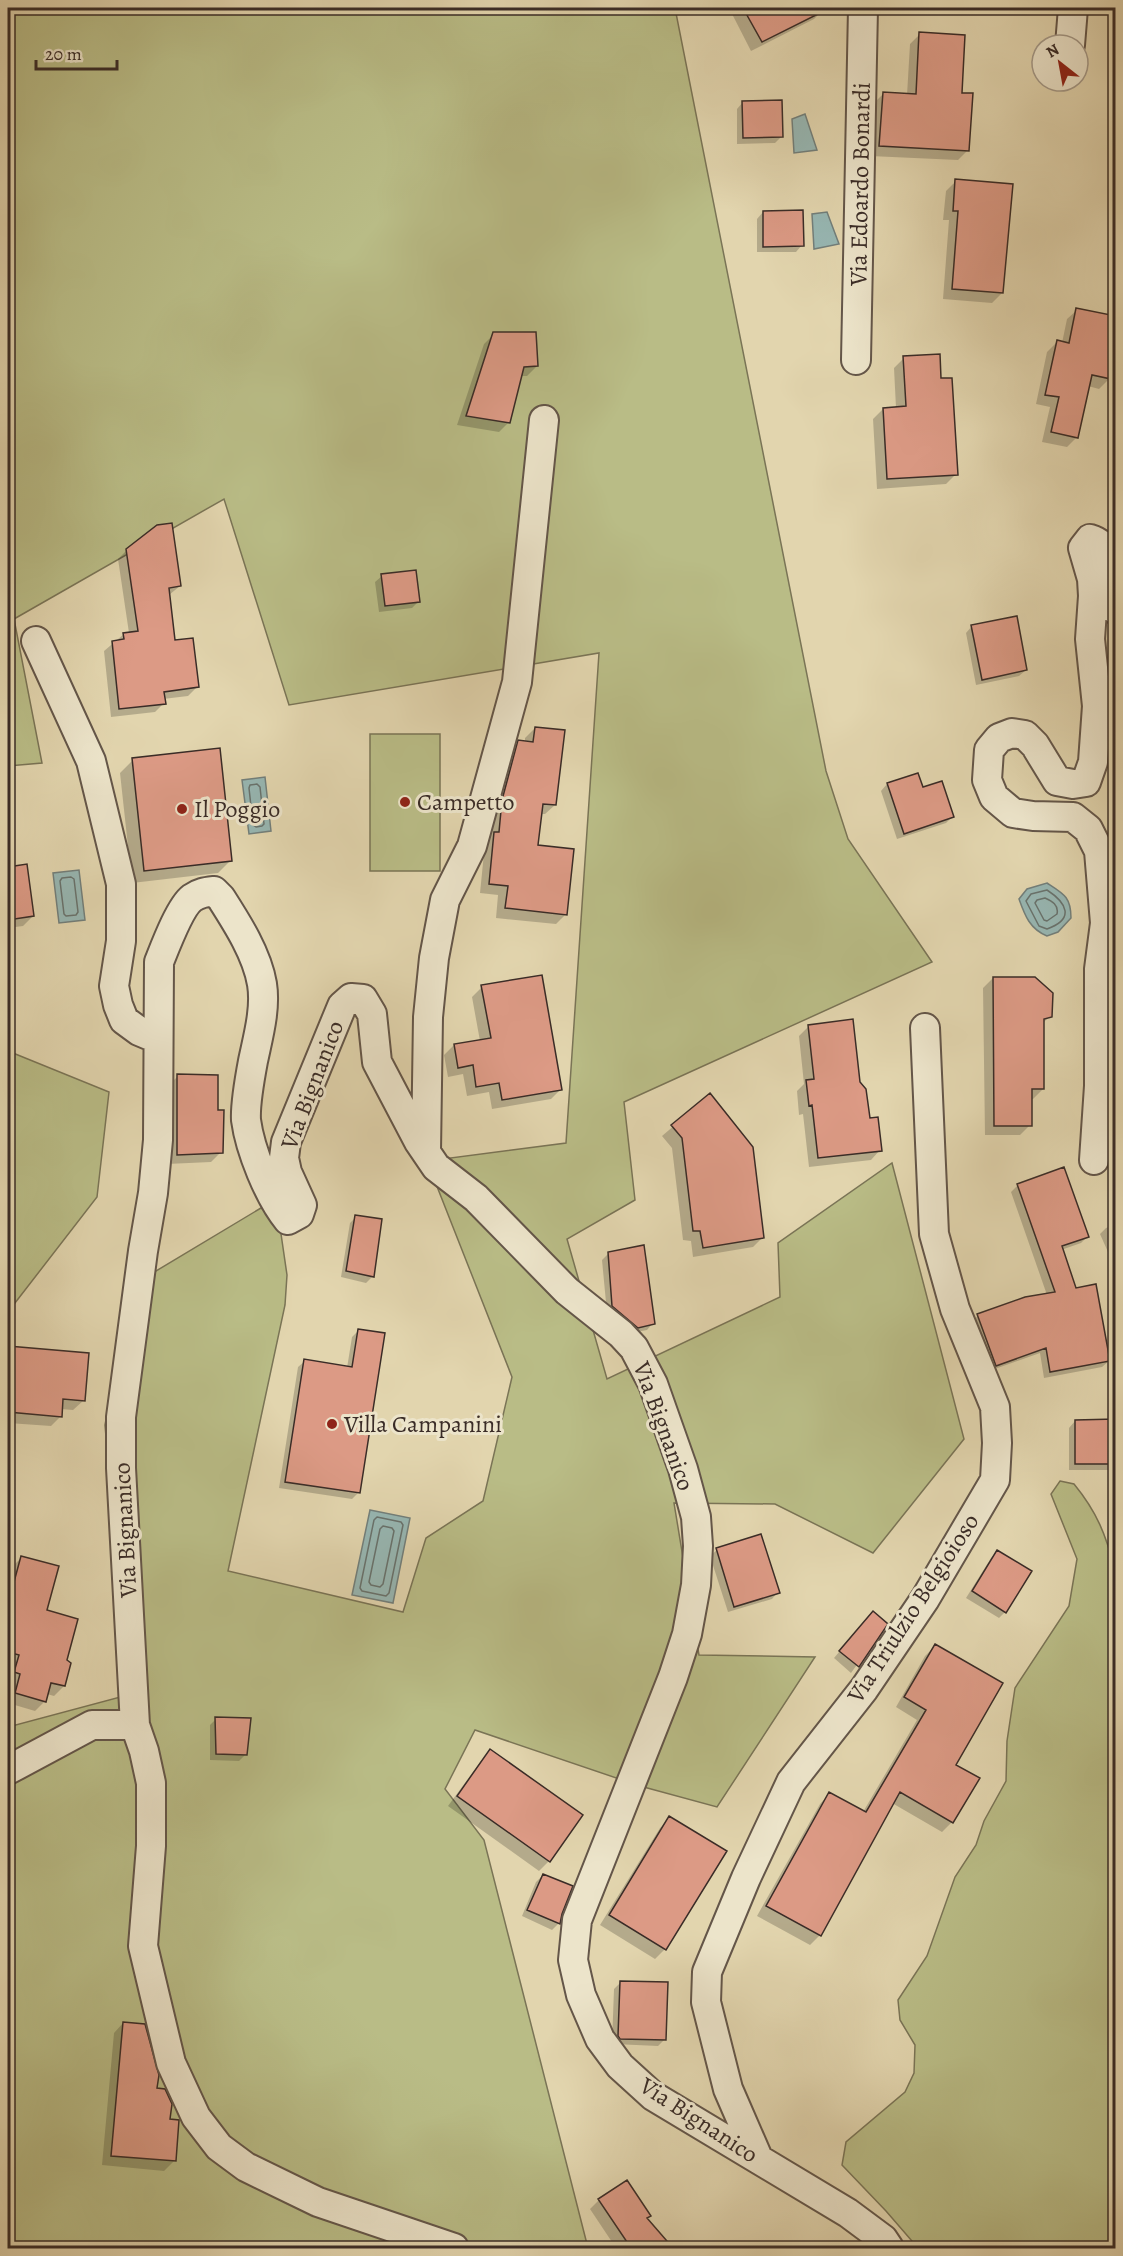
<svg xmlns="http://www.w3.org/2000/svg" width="1123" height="2256" font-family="Alegreya,serif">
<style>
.green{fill:#b9bc86;stroke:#7a7456;stroke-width:1.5}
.water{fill:#97b7b3;stroke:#727f7b;stroke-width:1.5}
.shadow{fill:#0003}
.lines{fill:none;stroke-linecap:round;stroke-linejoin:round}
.shore{stroke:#68726d;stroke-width:1.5}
.building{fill:#dc9a85;stroke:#3a2c27;stroke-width:1.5}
.minor-casing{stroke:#645649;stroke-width:32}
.minor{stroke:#ece4ca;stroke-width:28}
.poi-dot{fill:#8f2418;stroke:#ece4ca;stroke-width:2}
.labels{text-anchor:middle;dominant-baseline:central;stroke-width:6;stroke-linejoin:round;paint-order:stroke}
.street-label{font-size:24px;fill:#3a2c27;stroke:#ece4ca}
.poi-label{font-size:24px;fill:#3a2c27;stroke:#ece4ca;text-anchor:start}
</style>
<rect width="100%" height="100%" fill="#e2d5ae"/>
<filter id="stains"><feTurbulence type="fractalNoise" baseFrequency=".00333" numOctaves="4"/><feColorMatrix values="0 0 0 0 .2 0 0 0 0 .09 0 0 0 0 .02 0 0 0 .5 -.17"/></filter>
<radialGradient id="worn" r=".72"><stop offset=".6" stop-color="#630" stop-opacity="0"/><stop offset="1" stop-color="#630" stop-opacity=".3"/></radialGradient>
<path class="green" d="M8,8h667l151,763 22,68 84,123 -308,140 11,98 -68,39 40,140 173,-82 -2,-54 114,-80 72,276 -91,114 -98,-49 -101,-1 25,152 116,2 -98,150 -77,-21 -165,-56 -30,59 39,51 104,408h-580v-521l120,-32 -23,-270 26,-139 130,-78 8,5 9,11 3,10 6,41 -2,30 -57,266 175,41 23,-74 57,-37 29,-124 -85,-216 139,-18 33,-490 -310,52 -65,-206 -210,120 28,144 -34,3z
M370,734h70v137h-70z
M8,1051l101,41 -12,105 -89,115z
M1060,1481l14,3c23,28 32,51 41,86v678h-197l-32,-37 -44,-46 4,-23 59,-50 9,-19 1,-28 -15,-25 -2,-20 29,-44 28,-79 21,-32 8,-24 22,-40 1,-40 8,-53 54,-82 8,-47 -26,-65z"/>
<path class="water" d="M805,114l12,36 -23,3 -2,-34z
M827,212l12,32 -25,5 -2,-35z
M265,777l6,54 -22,3 -7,-54z
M79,870l6,50 -26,3 -6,-50z
M1047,883c17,11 24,14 24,35l-13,14 -11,4c-17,-7 -22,-20 -28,-37l8,-10z
M370,1510l40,8 -17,85 -41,-8z"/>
<path class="shadow" d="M729,8h94l1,1 -10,10 -63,32z
M920,34l40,60 8,56 -10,10 -88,-4 3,-52 10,-10 24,1 3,-51z
M743,102l38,35 -6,6 -38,1v-35z
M956,181l46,112 -10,10 -49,-4 6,-79h-6l3,-29z
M763,212l39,33 -6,7h-39v-33z
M1077,310l32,69 -10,10 -11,-3 -11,51 -10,10 -25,-5 8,-35 -14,-3 11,-52 10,-10 5,1 5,-24z
M494,334l43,32 -10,10h-7l-11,46 -10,10 -42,-7 27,-81z
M904,358l36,22 16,94 -10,10 -69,5 -4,-70 10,-10 13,-1 -2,-40z
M127,550l53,36 -11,9 5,47 23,45 -9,9 -25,3 1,4 -9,9 -44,5 -7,-66 20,-17 5,-1 -11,-74z
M382,576l36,26 -6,6 -33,4 -4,-30z
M972,626l54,44 -7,6 -43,9 -10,-52z
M535,728l20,77 -10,9h-5l-4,33 30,67 -10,10 -60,-6 2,-23 -18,-2 5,-50 5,-5 3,-27 16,-59 10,-10 6,1v-5z
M133,760l98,100 -13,13 -86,10 -12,-110z
M917,774l5,15 31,27 -7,7 -49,16 -16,-48 6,-7z
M26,865l7,51 -10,10 -15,2v-60z
M993,978l57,38 -8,8 1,65 -10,10h-3v26l-10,10h-35l-2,-147z
M482,987l79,102 -10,10 -59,10 -3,-17 -22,4 -4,-22 -15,3 -4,-22 10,-10 26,-4 -8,-44z
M809,1026l49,57 10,36 12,31 -9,10 -62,7 -6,-53 -4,1 -2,-24 7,-7 -5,-48z
M178,1076l39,36 4,40 -10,10 -44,2 1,-78z
M710,1095l53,142 -10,10 -60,10 -2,-16 -8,-1 -11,-92 -10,-12z
M1018,1185l69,52 -6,6 -20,7 16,43 32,68 -7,6 -58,11 -4,-25 -51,18 -18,-49 7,-6 69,-21 -36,-103z
M356,1217l17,59 -7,7 -25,-6 9,-54z
M1116,1224v46l-16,-36 6,-6z
M608,1254l45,69 -6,7 -16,3 -24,-20 -5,-53z
M358,1331l1,161 -7,7 -73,-11 19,-121 7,-6 42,7 5,-31z
M8,1348l79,6 -4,47 -10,9 -12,-1v7l-10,10 -43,-3z
M1075,1421l39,42 -6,7h-39v-42z
M717,1550l61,42 -6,7 -44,13 -18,-56z
M997,1552l8,60 -6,6 -33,-20 25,-40z
M22,1557l44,103 -2,26 -10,10 -7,-2 -2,7 -10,10 -27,-8 3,-19 -3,-1 2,-18h-2v-82l4,-16z
M867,1619l19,5 -35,49 -17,-15z
M935,1646l19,119 -2,57 -10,10 -50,-29 -72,132 -10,10 -53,-29 63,-112 9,-10 34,18 54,-92 -21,-13 29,-51z
M216,1719l30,35 -7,7 -29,-1v-35z
M490,1751l59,110 -10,10 -91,-65 33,-45z
M670,1818l-5,131 -10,10 -55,-34 60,-97z
M543,1875l16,48 -7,7 -30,-14 14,-34z
M621,1982l44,57 -7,7 -44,-2 -2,-1 2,-54z
M123,2023l45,97 6,41 -10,10 -62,-6 12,-132z
M599,2200l47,18 25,30h-55l-26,-39z"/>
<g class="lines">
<path class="shore" d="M257,784l3,3 4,37 -2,2 -6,1 -3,-2 -4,-37 1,-3z
M71,877l3,2 4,33 -2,3 -10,1 -2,-2 -4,-33 2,-3z
M1047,890c20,13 28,29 0,39l-8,-3 -13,-25 5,-7z
M1045,898c7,3 14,7 12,16l-10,7 -3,-1 -9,-17 2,-3z
M377,1517l24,5 2,3 -14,68 -3,3 -24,-5 -2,-3 14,-68z
M383,1526l9,2 2,3 -11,53 -3,3 -9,-2 -2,-3 11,-53z"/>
</g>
<path class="building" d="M743,8h87l-68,34z
M919,32l46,3 -3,58h11l-4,58 -90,-5 4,-54 33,2z
M782,100l1,37 -40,1 -1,-37z
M955,179l58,5 -10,109 -51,-4 6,-78h-5z
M803,210l1,36 -41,1v-36z
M1076,308l40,8v41l-5,22 -19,-4 -14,63 -27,-6 8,-35 -14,-2 12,-55 12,3z
M493,332h43l2,34 -14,1 -14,56 -44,-7z
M940,354l1,24h11l6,97 -71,4 -4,-71 23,-2 -3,-50z
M172,523l9,63 -12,2 6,52 18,-2 6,49 -35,5 2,12 -47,5 -7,-68 12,-2 -1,-6 15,-2 -12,-82 31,-24z
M416,570l4,32 -35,4 -4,-32z
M1017,616l10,54 -45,10 -11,-55z
M535,727l30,3 -9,75 -13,-1 -5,41 36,4 -7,66 -62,-7 3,-22 -19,-2 5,-52h5l3,-32 16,-60 15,2z
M220,748l12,113 -88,10 -12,-113z
M918,773l5,14 19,-6 12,36 -50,17 -17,-51z
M27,864l7,52 -26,4v-53z
M542,975l20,115 -60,10 -3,-17 -23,4 -3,-22 -15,3 -4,-24 37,-6 -10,-53z
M993,977h42l18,16 -1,24 -8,2v70h-12v37h-38z
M853,1019l7,63 6,7 4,29 8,-1 4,34 -64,7 -6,-53 -3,1 -3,-26 8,-1 -6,-54z
M177,1074l41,1v35h6l-1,43 -46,2z
M710,1093l43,54 11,91 -61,10 -3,-17h-7l-11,-93 -11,-13z
M1064,1167l25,70 -27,9 14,42 20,-4 14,77 -60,11 -4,-24 -50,18 -19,-52 48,-17 30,-5 -38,-108z
M355,1215l27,4 -8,58 -28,-6z
M644,1245l11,79 -17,4 -26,-22 -4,-54z
M358,1329l27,4 -25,160 -75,-11 19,-123 48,8z
M8,1346l81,7 -4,48 -22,-2 -1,18 -54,-5z
M1116,1419v45h-41v-44z
M761,1534l19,59 -46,14 -18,-59z
M997,1550l35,21 -26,42 -34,-22z
M21,1556l38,10 -12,44 31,9 -11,41 4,3 -6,23 -14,-3 -5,19 -31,-9 5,-19 -6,-2 5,-17 -11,-3v-72l6,2z
M873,1611l15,13 -29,43 -20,-16z
M935,1644l68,39 -47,82 24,13 -27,45 -53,-31 -79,144 -55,-30 63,-114 37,20 60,-102 -22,-13z
M215,1717l36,1 -4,37 -31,-1z
M490,1749l93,66 -33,47 -93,-66z
M669,1816l58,35 -61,99 -57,-35z
M543,1874l30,12 -11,28 -2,10 -33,-14z
M620,1981l48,1 -2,58 -46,-1 -2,-3z
M123,2022l22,2 14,51 -2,13 8,1 7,15 -2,15 9,1 -3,41 -65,-5z
M627,2180l24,36 -4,2 26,30h-42l-33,-49z"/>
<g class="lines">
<g class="minor-casing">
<path id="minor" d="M1070,45l3,-37
M856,360l7,-352
M36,641l55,120 30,123v57l-7,45 4,19 6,15 15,11 19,8
M426,1151l2,-134 6,-59 11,-58 27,-54 45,-164 27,-262
M1094,1160l5,-74v-117l6,-46 -6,-72 -11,-22 -15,-12 -40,-1 -20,-3 -19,-16 -7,-17 2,-30 10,-12 13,-5 13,2 10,10 22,36 16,3 13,-2 7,-20 4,-56 -7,-67 3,-43 -1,-17 -9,-31 7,-9c28,8 21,47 26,71
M8,1770l84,-45h43
M758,2158l-30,-69 -22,-87 1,-30 39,-94 45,-96 73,-93 61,-90 70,-119 2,-37 -2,-36 -40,-98 -21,-75 -9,-206
M454,2248l-136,-46 -72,-35 -27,-20 -23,-30 -25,-54 -28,-117 8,-100v-63l-7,-32 -9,-26 -14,-257v-51l22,-166 10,-58 5,-53 1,-178c6,-15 21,-55 33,-64 7,-5 13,-6 22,-7l7,7c16,25 36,56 41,86 4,25 -4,53 -9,77 -3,16 -8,43 -7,59 4,30 23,77 42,100l11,-6 3,-9 -15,-33 -3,-14 2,-16 56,-136 9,-8 12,1 9,15 5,48 42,80 17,25 40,31 91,93 54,43 13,14 19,36 30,85 13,48 2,29 -2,39 -9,49 -14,43 -96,243 -4,40 8,35 19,44 20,27 33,30 195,117 35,26 6,9"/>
</g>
<use href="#minor" class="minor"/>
</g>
<g class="poi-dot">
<circle cx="405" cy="802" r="6"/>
<circle cx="182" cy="809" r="6"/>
<circle cx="332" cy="1424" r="6"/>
</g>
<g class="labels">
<g class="street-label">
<text transform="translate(860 184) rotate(-89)">Via Edoardo Bonardi</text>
<text transform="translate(312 1085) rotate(-69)">Via Bignanico</text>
<text transform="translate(664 1426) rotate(70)">Via Bignanico</text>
<text transform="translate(125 1530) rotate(-93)">Via Bignanico</text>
<text transform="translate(913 1608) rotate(-57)">Via Triulzio Belgioioso</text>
<text transform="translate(699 2120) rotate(33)">Via Bignanico</text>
</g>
<g class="poi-label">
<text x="417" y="802">Campetto</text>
<text x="194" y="809">Il Poggio</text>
<text x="344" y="1424">Villa Campanini</text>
</g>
</g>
<rect width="1123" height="2256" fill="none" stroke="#e2d5ae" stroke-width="30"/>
<rect x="9" y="9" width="1105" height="2238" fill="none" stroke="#3a2c27" stroke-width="3"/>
<rect x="15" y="15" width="1093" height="2226" fill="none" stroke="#3a2c27" stroke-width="1.5"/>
<g transform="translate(1060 63) rotate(329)"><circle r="28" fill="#ece4ca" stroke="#a59a89" stroke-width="1.5"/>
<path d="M0-4.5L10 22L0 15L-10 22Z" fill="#8f2418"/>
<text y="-9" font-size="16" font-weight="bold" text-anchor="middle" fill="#3a2c27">N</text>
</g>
<path d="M36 60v9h81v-9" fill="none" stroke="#3a2c27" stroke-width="3"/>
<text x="45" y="60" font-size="18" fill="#3a2c27" stroke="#ece4ca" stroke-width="4.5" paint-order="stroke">20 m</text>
<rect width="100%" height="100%" filter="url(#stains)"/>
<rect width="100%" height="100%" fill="url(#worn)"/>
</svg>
